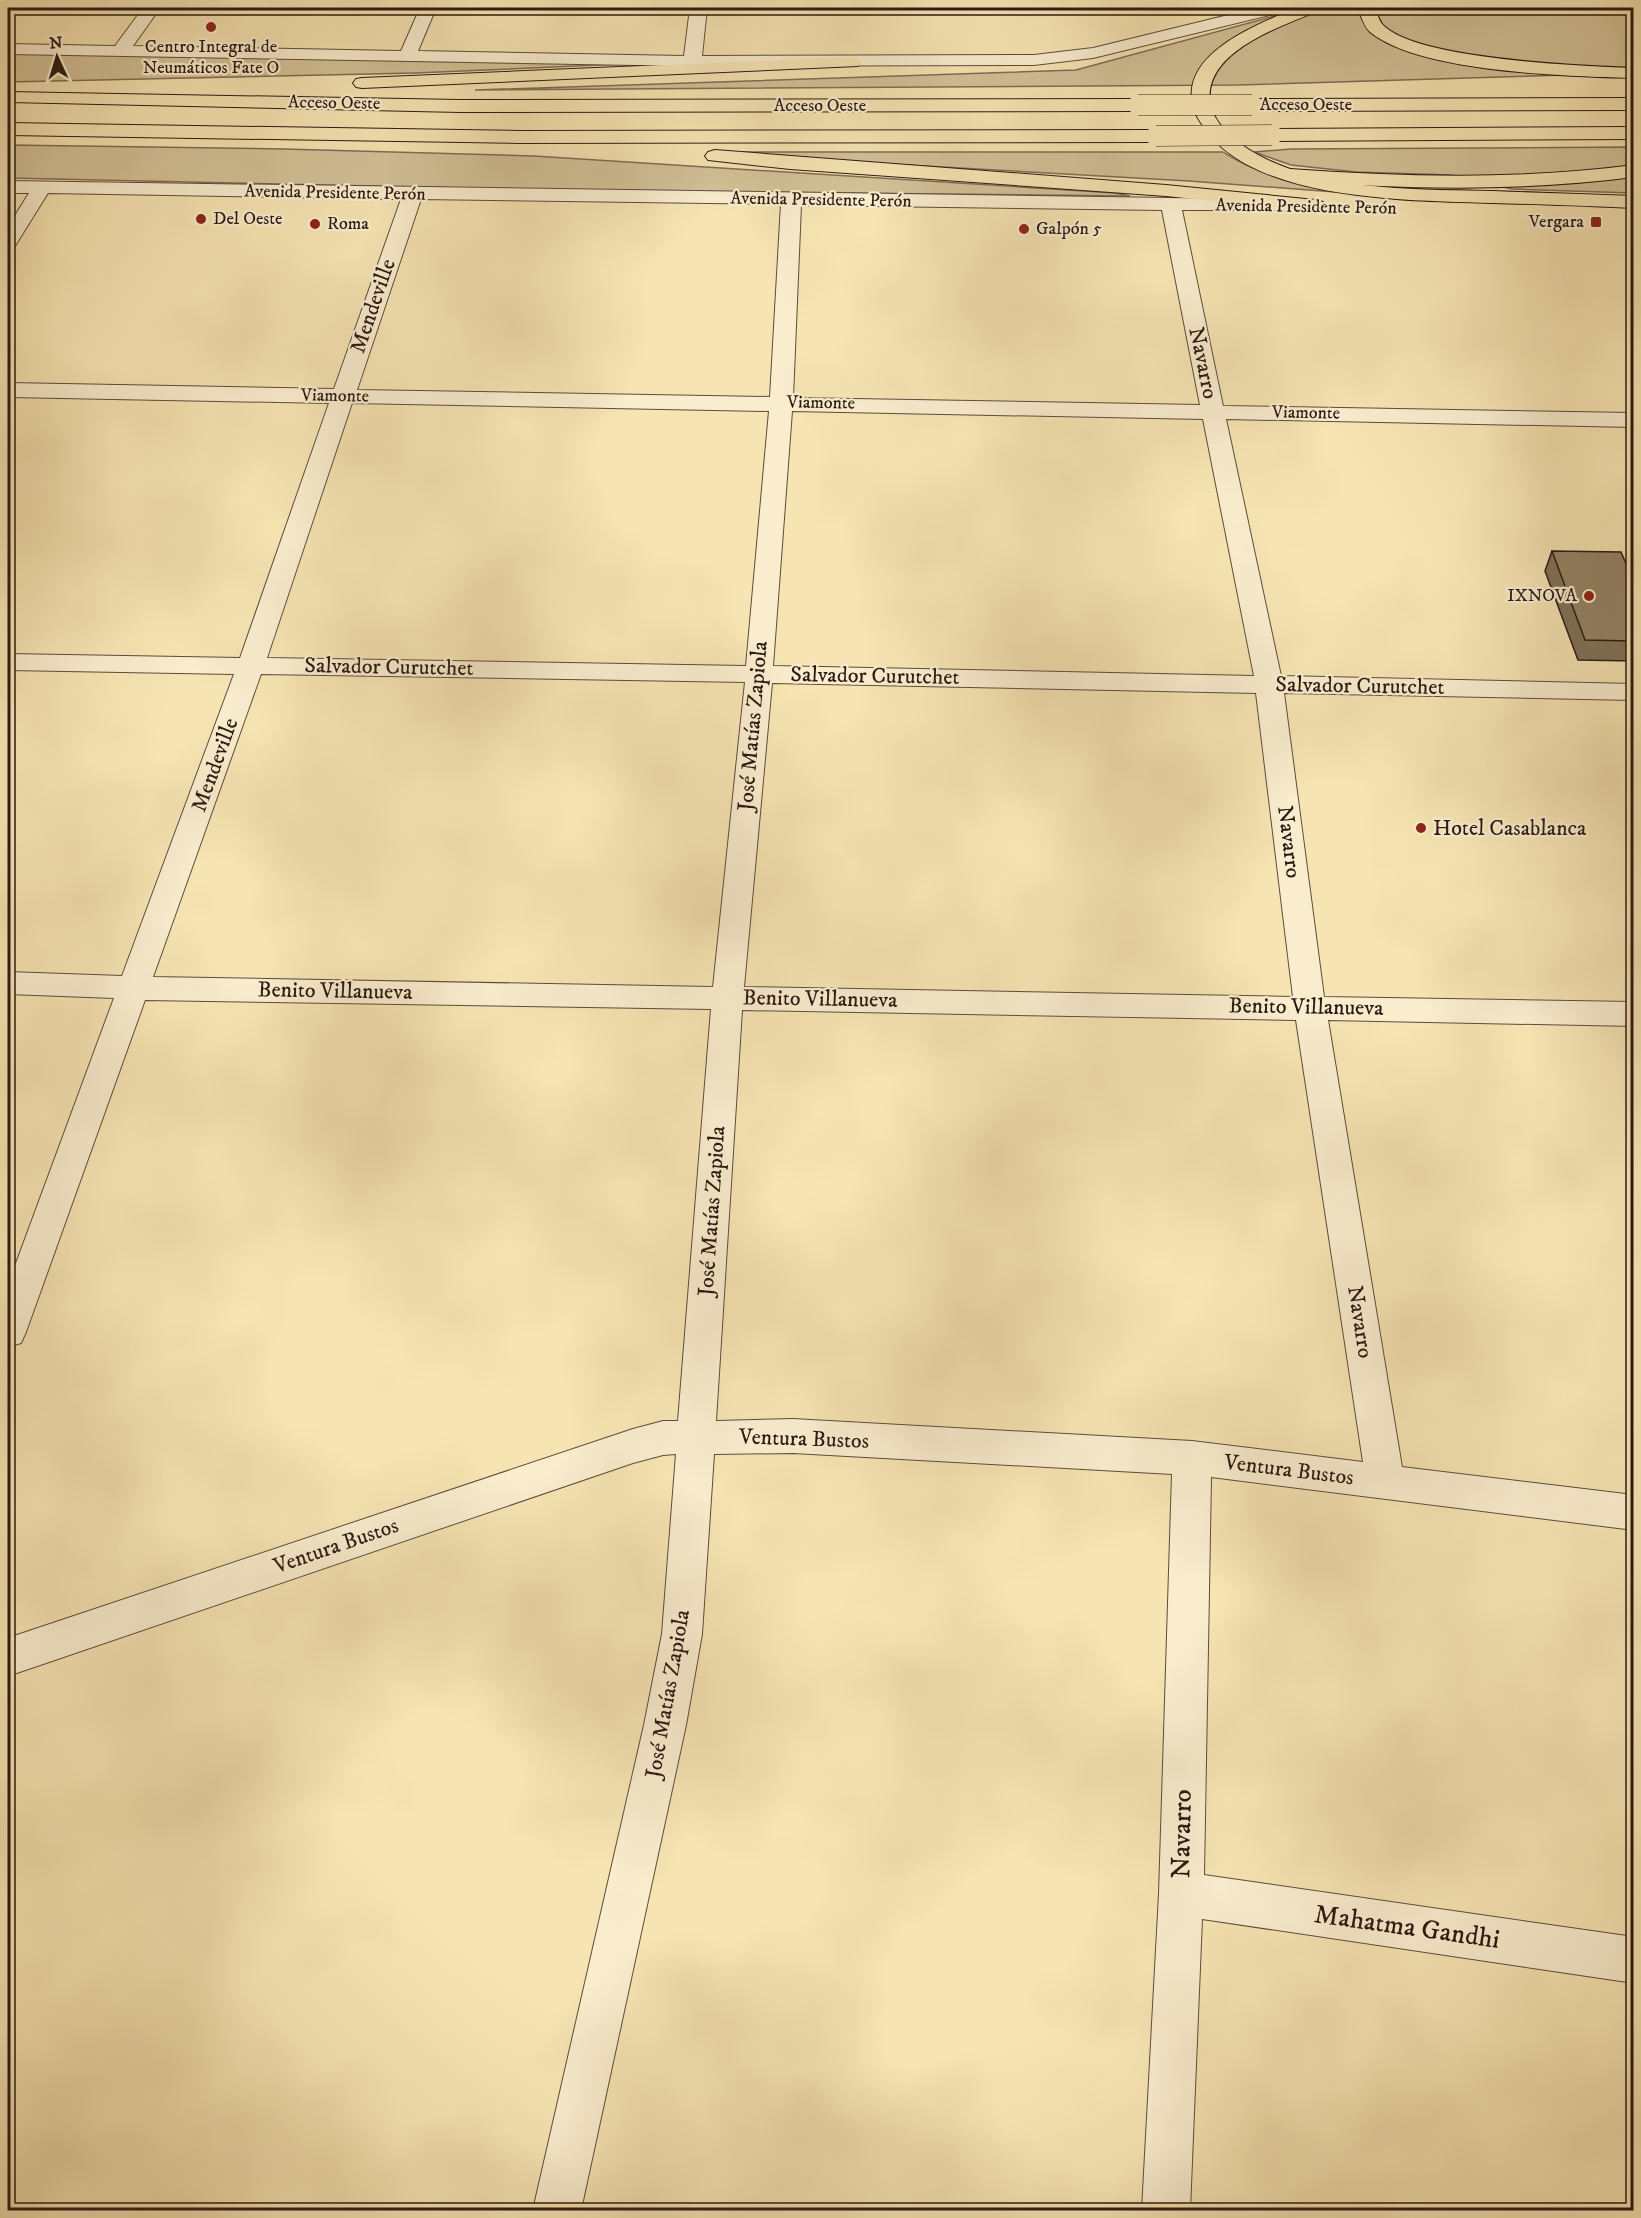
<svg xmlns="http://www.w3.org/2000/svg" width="1641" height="2218" font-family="'IM FELL DW Pica',serif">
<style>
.green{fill:#d3c298;stroke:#7e6e56;stroke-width:1.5}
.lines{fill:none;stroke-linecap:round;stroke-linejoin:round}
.minor-casing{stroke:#5d4c3b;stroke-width:2}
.major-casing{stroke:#2a1a13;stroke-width:2}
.highway-casing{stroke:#2a1a13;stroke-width:2}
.minor{fill:#f9edce;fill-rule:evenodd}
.major{fill:#f6e4b3;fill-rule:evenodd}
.highway{fill:#f6e4b3;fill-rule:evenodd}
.highway-bridge-casing{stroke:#2a1a13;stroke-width:21;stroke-linecap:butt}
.highway-bridge{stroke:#f6e4b3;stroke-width:20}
.wall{fill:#7f7158;stroke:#2a1a13;stroke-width:1.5}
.building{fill:#948366;stroke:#2a1a13;stroke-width:1.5}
.poi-dot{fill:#8f2418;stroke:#f9edce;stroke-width:2}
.labels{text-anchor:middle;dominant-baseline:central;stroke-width:4.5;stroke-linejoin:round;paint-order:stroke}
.far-poi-label{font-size:18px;fill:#2a1a13;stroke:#f9edce;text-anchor:start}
.far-street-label{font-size:18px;fill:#2a1a13;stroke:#f9edce}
.street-label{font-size:22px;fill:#2a1a13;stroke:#f9edce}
.poi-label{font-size:22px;fill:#2a1a13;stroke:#f9edce;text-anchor:start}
.near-street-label{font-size:27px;fill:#2a1a13;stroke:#f9edce}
</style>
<rect width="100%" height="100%" fill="#f6e4b3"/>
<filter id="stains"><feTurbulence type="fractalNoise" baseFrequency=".00333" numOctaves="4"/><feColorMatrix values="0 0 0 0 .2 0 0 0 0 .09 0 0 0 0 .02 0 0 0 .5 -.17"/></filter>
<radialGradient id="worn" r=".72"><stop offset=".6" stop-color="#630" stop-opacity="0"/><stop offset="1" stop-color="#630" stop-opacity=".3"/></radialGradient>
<path class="green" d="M1304,8h329v65l-395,12 -763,5 601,-20z
M8,53l638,10 -231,10 -407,9z
M8,145l276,4 250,7 581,37 15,3 -574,-6 -548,-12z
M1633,147v46l-121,-4 -61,-14 -95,-3 -65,-7 -37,-13 37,-3z
M735,152h488c33,22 74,33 112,40l-146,-11 -353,-20z"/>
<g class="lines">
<g class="minor-casing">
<path id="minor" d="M143,8h17l-27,38 268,5 19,-43h16l-18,43 266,5 6,-48h17l-5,48 332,-1 59,-7 164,-40h28l-3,4 -189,46 -59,7 -342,1 -684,-12v-10l107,2z
M877,8h347l2,1 -3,4 -6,1 -331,-1 -6,-1z
M8,181l1294,19 7,2 3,4 -3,4h-127l41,196 411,7v14l-408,-8 55,257 353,8v16l-350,-7 40,304 310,5v24l-306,-6 74,447 232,28v35l-423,-53 -7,398 430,62v46l-432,-64 -12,291h-48l17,-316 13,-420 -379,-21 -79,1 -12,180 -16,91 -105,485h-48l111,-485 18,-91 14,-180 -13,1 -30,8 -625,213v-38l625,-209 30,-8h15l33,-412 -566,-9 -119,332 -5,11 -13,4v-62l106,-287 -106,-4v-22l114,4 112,-302 -226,-4v-16l232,4 89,-255 -321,-6v-14l326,6 67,-190 -353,-6 -33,53 -7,2v-21l21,-34h-21zM421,199l360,5 -11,193 -413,-7zM801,205l361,5 38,195 -407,-7zM352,403l417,8 -23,255 -479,-8zM792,411l411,8 51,257 -481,-10zM261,674l484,8 -32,305 -560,-10zM772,683l484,10 37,304 -549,-10zM742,1010l554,10 67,442 -171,-21 -399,-22 -77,2z"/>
</g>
<g class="major-casing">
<path id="major" d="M1296,8h22l-3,4c-37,16 -112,40 -105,91 3,17 18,32 32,42 67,47 172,44 251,46 47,2 94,3 141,5v12c-48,-2 -95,-4 -142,-5 -82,-3 -240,-1 -289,-77 -6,-9 -10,-15 -11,-25 -7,-50 67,-77 104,-93z"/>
</g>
<g class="highway-casing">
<path id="highway" d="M1357,8h17c3,4 5,12 8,16 32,36 202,42 252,44v10c-65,-2 -214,-5 -264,-46 -6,-5 -9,-17 -13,-24z
M852,57l6,1 3,4 -3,4 -496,22 -6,-1 -3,-4 3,-4 6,-1z
M8,92l452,8 678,-1 7,2 2,4 -2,4 -7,2 -678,1 -452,-10z
M1634,98v12l-382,1 -7,-2 -2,-4 2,-4 7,-2z
M8,123l511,8 637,-1 7,2 2,4 -2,4 -7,2 -637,1 -511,-8z
M1634,127v12l-362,2 -7,-2 -2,-4 2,-4 7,-2z
M715,150l451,35 150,15 7,2 3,4 -3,4 -7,2 -150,-16 -376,-27 -82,-9 -3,-4 3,-4z
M1634,165v12c-115,15 -229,12 -344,4l-7,-2 -3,-4 3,-4 7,-2c115,8 229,11 344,-4z"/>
</g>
<use href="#minor" class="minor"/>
<use href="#major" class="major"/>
<use href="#highway" class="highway"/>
<g class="highway-bridge-casing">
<path id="highway-bridge" d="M1138,105h114
M1156,136l116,-1"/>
</g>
<use href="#highway-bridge" class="highway-bridge"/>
</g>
<path class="wall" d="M1552,551l82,31v79l-56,-1 -33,-89z"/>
<path class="building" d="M1552,551l69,1 13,30v59l-49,-1z"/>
<g class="poi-dot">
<circle cx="211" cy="27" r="6"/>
<circle cx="201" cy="219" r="6"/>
<rect x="1590" y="216" width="12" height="12" rx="3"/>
<circle cx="315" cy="224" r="6"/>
<circle cx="1024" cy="229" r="6"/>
<circle cx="1589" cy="596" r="6"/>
<circle cx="1421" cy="828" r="6"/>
</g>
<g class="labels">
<g class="far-poi-label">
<text x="211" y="47" text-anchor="middle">Centro Integral de<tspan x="211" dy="21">Neumáticos Fate O</tspan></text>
<text x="213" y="219">Del Oeste</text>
<text x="1584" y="222" text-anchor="end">Vergara</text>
<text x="327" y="224">Roma</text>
<text x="1036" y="229">Galpón 5</text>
<text x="1577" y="596" text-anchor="end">IXNOVA</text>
</g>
<g class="far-street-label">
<text transform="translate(334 103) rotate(1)">Acceso Oeste</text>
<text x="1306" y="105">Acceso Oeste</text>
<text x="820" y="106">Acceso Oeste</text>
<text transform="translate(335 193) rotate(1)">Avenida Presidente Perón</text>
<text transform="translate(821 200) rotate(1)">Avenida Presidente Perón</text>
<text transform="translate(1306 207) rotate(1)">Avenida Presidente Perón</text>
<text transform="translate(335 396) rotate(1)">Viamonte</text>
<text transform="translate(821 403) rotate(1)">Viamonte</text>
<text transform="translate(1306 413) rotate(1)">Viamonte</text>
</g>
<g class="street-label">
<text transform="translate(373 306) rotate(-71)">Mendeville</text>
<text transform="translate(1203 363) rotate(78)">Navarro</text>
<text transform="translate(389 667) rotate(1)">Salvador Curutchet</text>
<text transform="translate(875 676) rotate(1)">Salvador Curutchet</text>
<text transform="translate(1360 686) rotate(1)">Salvador Curutchet</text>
<text transform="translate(753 726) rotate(-85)">José Matías Zapiola</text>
<text transform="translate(215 765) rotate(-70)">Mendeville</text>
<text transform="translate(1289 842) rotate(83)">Navarro</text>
<text transform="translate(335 991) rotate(1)">Benito Villanueva</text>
<text transform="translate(820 999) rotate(1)">Benito Villanueva</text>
<text transform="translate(1306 1007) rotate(1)">Benito Villanueva</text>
<text transform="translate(712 1211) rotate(-86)">José Matías Zapiola</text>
<text transform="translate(1360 1322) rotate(81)">Navarro</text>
<text transform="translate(804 1439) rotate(2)">Ventura Bustos</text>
<text transform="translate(1289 1470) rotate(7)">Ventura Bustos</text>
<text transform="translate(336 1546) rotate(-19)">Ventura Bustos</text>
<text transform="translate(668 1694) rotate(-80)">José Matías Zapiola</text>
</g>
<g class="poi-label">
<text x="1433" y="828">Hotel Casablanca</text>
</g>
<g class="near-street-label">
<text transform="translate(1182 1834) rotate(-89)">Navarro</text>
<text transform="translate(1407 1927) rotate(8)">Mahatma Gandhi</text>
</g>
</g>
<rect width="1641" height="2218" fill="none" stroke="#f6e4b3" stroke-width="30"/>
<rect x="9" y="9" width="1623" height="2200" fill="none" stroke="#2a1a13" stroke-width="3"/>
<rect x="15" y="15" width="1611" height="2188" fill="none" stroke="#2a1a13" stroke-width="1.5"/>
<g transform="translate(57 57) rotate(356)" stroke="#f9edce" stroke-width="4.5" paint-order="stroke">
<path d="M0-4.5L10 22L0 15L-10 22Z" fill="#2a1a13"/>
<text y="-9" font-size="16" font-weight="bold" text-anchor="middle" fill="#2a1a13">N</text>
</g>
<rect width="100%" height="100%" filter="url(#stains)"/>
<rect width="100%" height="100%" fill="url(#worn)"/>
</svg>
